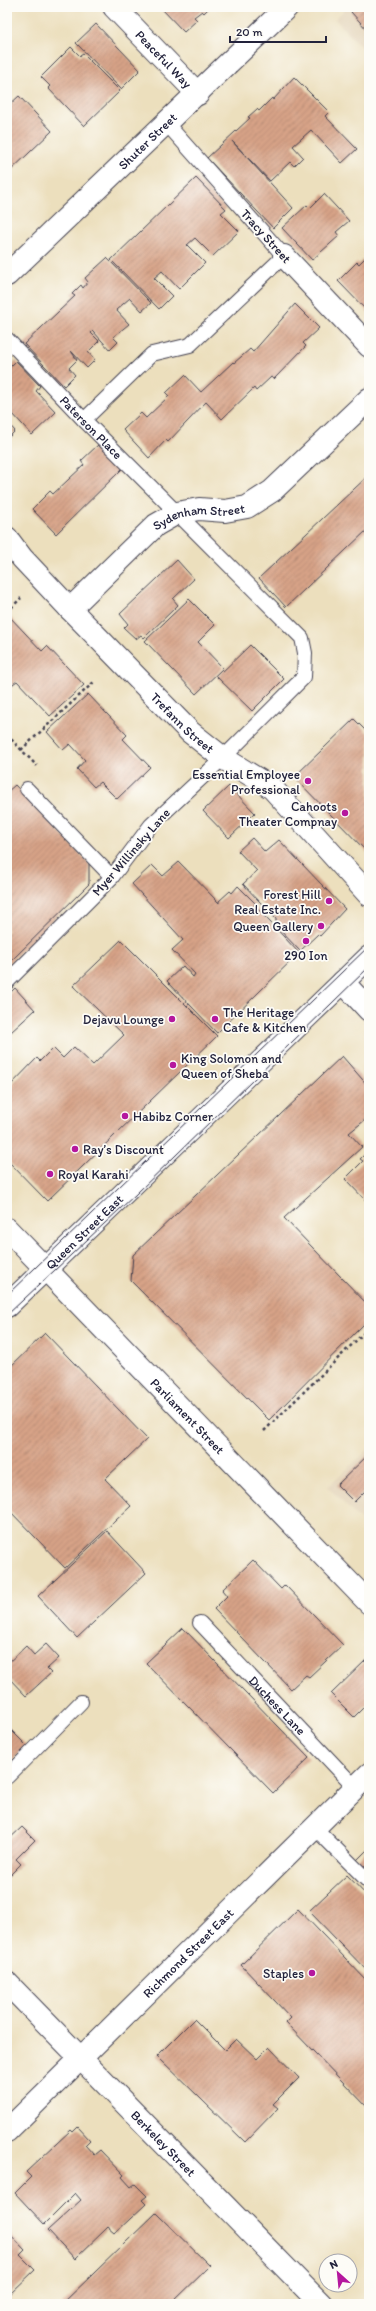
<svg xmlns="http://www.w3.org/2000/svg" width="376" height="2311" font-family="Itim,sans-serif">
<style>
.built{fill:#e2d1b5}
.building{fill:url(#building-hatch)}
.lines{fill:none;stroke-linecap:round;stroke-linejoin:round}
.lane-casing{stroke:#403e4e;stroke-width:16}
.street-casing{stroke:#403e4e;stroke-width:24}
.secondary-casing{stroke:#403e4e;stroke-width:24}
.path{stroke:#403e4e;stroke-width:2.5;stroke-dasharray:3 3;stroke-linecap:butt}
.lane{stroke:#fff;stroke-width:14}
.street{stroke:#fff;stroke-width:22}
.secondary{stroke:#fff;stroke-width:22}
.tram{stroke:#22223b;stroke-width:1}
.poi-dot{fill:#b5179e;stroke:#fdfcf7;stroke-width:1.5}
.labels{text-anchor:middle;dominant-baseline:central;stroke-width:3.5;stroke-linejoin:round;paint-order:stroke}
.street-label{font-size:13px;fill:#22223b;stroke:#fdfcf7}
.poi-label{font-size:13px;fill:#22223b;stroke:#fdfcf7;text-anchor:end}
</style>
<defs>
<pattern id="building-hatch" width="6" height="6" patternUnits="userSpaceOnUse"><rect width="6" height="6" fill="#d7a387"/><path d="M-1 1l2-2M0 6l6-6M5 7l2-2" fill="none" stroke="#ae8470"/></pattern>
</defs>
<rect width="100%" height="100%" fill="#fdfcf7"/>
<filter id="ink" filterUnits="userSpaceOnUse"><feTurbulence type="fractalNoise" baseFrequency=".025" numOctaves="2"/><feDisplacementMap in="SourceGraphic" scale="8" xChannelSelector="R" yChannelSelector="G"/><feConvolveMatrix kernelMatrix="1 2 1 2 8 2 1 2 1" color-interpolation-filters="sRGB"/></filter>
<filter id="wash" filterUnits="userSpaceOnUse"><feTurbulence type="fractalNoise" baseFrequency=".012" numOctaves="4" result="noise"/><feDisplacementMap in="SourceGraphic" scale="16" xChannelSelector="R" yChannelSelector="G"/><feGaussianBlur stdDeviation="0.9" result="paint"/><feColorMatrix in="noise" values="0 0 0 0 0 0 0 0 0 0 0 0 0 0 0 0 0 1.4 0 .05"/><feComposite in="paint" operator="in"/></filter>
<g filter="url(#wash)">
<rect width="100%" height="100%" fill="#ecdfbd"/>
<path class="built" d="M347,7h22v40l-4,4 -30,-32z
M369,1449v80l-41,-42z"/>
<g id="blocks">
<path class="building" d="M160,7h50l-6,6 -2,-2 -8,6 3,3 -13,12z
M356,7h13v25l-18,-20z
M96,24l44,46 -19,19 -45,-46z
M71,47l9,9 3,-2 37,37 -36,35 -36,-38 2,-2 -9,-9z
M294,77l35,35 -4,4 32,33 -15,14 -31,-33 -18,16 10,11 -9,9 -4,-4 -20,19 -38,-40 61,67 -20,20 -66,-70 43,-40 -2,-1 9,-8 2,2 13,-13 1,2z
M19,96l33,35 -45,43v-67z
M196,178l30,31 -5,4 18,18 -26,25 -18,-18 -8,7 18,18 -26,26 -17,-18 -8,7 18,18 -13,13 -48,-49z
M324,194l25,27 -13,11 3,4 -27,24 -30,-32 25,-23 3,3z
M369,254v59l-31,-32 19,-19 2,2z
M107,258l44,45 -9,8 -12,-13 -14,12 13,14 -16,13 5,5 -8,8 -17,-19 -2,2 8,8 -11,11 7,8 -8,8 -16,-17 6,9 -8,8 6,7 -11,11 -40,-42 51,-48 -3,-2 9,-9 2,3 5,-6 -3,-4z
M295,304l24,24 -16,15 3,3 -32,33 -3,-2 -15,14 -2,-3 -32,31 -16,-17 -38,40 -2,-2 -17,18 -26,-28 18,-17 5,5 23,-22 -3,-3 19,-18 16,17 32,-30 1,1 16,-14 3,3z
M16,361l24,25 -4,5 20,21 -24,23 -20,-22 -4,4 -1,-2v-45z
M7,422l8,9 -8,8z
M99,444l24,24 -67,66 -24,-25 18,-18 3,3 31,-29 -3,-4z
M369,475v57l-2,-2 -81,77 -27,-29z
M177,560l17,19 -21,20 5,6 -34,33 -3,-3 -5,4 -12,-11 4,-4 -8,-10z
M189,599l26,26 -17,17 25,26 -27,26 -51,-53z
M9,616l33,35 5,-5 37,39 -34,31 -33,-35 -8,6 -2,-2v-67z
M250,645l34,34 -32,32 -35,-34z
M88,694l39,41 -4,4 27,28 -33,32 -17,-17 -6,5 -17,-18 8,-9 -15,-16 -7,6 -16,-18z
M354,719l15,15v120l-75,-77z
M15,785l74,78v21l-82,81v-173z
M229,786l26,27 -26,25 -26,-27z
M252,838l13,14 14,-12 66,69 -25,27 -2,-2 -18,17 -24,-25v-7l-33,-35 14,-13 -19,-20z
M179,862l40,41v-2l11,-10 2,2 6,-7 18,18 -2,1 45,48 -82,80 -50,-52 16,-15 10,11 2,-3 -23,-24 11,-10 -51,-56 20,-19 11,11z
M121,940l96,96 -170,165 -40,-41v-71l30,-31 3,3 13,-13 10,10 11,-11 19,18 31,-30 -51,-49z
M15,988l20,22 -24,22 -4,-4v-32z
M342,1056l27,31v36l-4,-3 -16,13 13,14 -78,71 85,88v13l-100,101 -138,-139 2,-26z
M369,1150v54l-24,-25 18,-18 -3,-2z
M45,1333l102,106 -42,40 26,27 -66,62 -58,-60v-138z
M369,1454v33l-15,15 -17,-17z
M107,1531l39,42 -69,65 -39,-42z
M253,1560l28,29 4,-4 58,60 -34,32 -3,-2 -15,14 -77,-80 13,-13 -5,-6z
M183,1628l126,130 -36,35 -127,-130z
M46,1644l13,14 -12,11 4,4 -25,23 -19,-20v-12l19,-18 8,9z
M367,1659l2,2v41l-15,15 -23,-23z
M7,1726l20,20 -20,20z
M22,1827l13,13 -19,19 5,5 -14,14v-37z
M369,1848v29l-14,-15z
M347,1875l22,23v75l-60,-62z
M298,1909l71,74v126l-83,-86 5,-5 -50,-53z
M194,2019l31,31 11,-11 21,20 12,-12 30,31 -26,26 5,4 -33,34 -88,-86z
M78,2127l12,13 -5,5 9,10 6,-5 24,25 -2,2 9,10 4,-3 12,12 -5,4 4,4 -31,29 -7,-6 -33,32 -27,-29 33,-30 -6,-7 -31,31 -29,-31 16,-16 -5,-5 45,-42 2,2z
M156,2213l54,53 -39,38h-109z
M7,2231l18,19 -5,5 15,15 -25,24 -3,-3z"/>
</g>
</g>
<g filter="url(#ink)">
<use href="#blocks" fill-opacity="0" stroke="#403e4e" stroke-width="1"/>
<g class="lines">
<g class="lane-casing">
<g id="lane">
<path id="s1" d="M7,339l77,81 218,218 3,15 -1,24 -81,81 -72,67 -39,52 -105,105"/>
<path d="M84,420l68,-66 38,-9 94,-89 -117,-132"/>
<path d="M27,789l85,88"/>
<path id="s2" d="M200,1623l155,164"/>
<path d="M7,1777l74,-75"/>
<path d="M315,1828l54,54"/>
</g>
</g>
<g class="street-casing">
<g id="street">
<path id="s3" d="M114,7l84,87"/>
<path d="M284,256l85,90"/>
<path id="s4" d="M7,538l15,20 48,51 120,123 33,26 49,30 97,107"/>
<path id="s5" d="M70,609l86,-84 21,-12 22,-4 26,2 22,-4 25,-16 97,-92"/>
<path d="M343,982l26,28"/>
<path id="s6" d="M7,1983l314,321"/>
</g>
</g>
<g class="secondary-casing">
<g id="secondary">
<path id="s7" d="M7,275l280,-268"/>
<path id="s8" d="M7,1229l362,374"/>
<path id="s9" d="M7,1306l362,-349"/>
<path id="s10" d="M7,2131l362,-357"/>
</g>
</g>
<path class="path" d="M7,612l14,-14
M7,735l30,31
M21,750l74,-69
M264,1431l105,-103"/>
<use href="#lane" class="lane"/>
<use href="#street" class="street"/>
<use href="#secondary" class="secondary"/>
<path class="tram" d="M7,1295l362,-349
M7,1315l129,-121 233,-227"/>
</g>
</g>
<g class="poi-dot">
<circle cx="308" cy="781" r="4"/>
<circle cx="345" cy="813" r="4"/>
<circle cx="329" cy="901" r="4"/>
<circle cx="321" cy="926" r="4"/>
<circle cx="306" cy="941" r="4"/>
<circle cx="172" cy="1019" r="4"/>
<circle cx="215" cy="1019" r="4"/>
<circle cx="173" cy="1065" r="4"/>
<circle cx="125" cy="1116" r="4"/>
<circle cx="75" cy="1149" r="4"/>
<circle cx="50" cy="1174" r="4"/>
<circle cx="312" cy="1973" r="4"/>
</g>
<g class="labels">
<g class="street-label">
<text stroke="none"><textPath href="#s3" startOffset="72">Peaceful Way</textPath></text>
<text stroke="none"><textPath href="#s7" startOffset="194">Shuter Street</textPath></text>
<text transform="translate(266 236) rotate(48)">Tracy Street</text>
<text stroke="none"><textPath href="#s1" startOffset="122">Paterson Place</textPath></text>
<text stroke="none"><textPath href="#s5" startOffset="165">Sydenham Street</textPath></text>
<text stroke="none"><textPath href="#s4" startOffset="255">Trefann Street</textPath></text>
<text transform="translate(131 852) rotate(-49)">Myer Willinsky Lane</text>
<text stroke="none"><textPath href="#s9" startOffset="107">Queen Street East</textPath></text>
<text stroke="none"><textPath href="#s8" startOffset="260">Parliament Street</textPath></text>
<text stroke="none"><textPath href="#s2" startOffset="113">Duchess Lane</textPath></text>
<text stroke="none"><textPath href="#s10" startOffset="254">Richmond Street East</textPath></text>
<text stroke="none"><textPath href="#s6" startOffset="224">Berkeley Street</textPath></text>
</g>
<g class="poi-label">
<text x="300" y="774">Essential Employee<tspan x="300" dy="15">Professional</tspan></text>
<text x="337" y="806">Cahoots<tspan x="337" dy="15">Theater Compnay</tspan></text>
<text x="321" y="894">Forest Hill<tspan x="321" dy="15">Real Estate Inc.</tspan></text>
<text x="313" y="926">Queen Gallery</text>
<text x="306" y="955" text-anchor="middle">290 Ion</text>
<text x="223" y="1012" text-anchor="start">The Heritage<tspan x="223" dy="15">Cafe &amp; Kitchen</tspan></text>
<text x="164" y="1019">Dejavu Lounge</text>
<text x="181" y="1058" text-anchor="start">King Solomon and<tspan x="181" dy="15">Queen of Sheba</tspan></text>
<text x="133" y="1116" text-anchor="start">Habibz Corner</text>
<text x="83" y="1149" text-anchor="start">Ray’s Discount</text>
<text x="58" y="1174" text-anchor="start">Royal Karahi</text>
<text x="304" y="1973">Staples</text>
</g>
</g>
<rect width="376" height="2311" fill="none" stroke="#fdfcf7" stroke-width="24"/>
<g transform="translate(338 2273) rotate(333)"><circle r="19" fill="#fdfcf7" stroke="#a5a5ac"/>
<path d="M0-3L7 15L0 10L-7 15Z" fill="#b5179e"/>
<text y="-6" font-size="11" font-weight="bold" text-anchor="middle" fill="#22223b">N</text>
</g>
<path d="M230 36v6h96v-6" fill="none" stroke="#22223b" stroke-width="2"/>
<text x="236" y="36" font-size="12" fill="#22223b" stroke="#fdfcf7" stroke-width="3" paint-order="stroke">20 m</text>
</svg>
